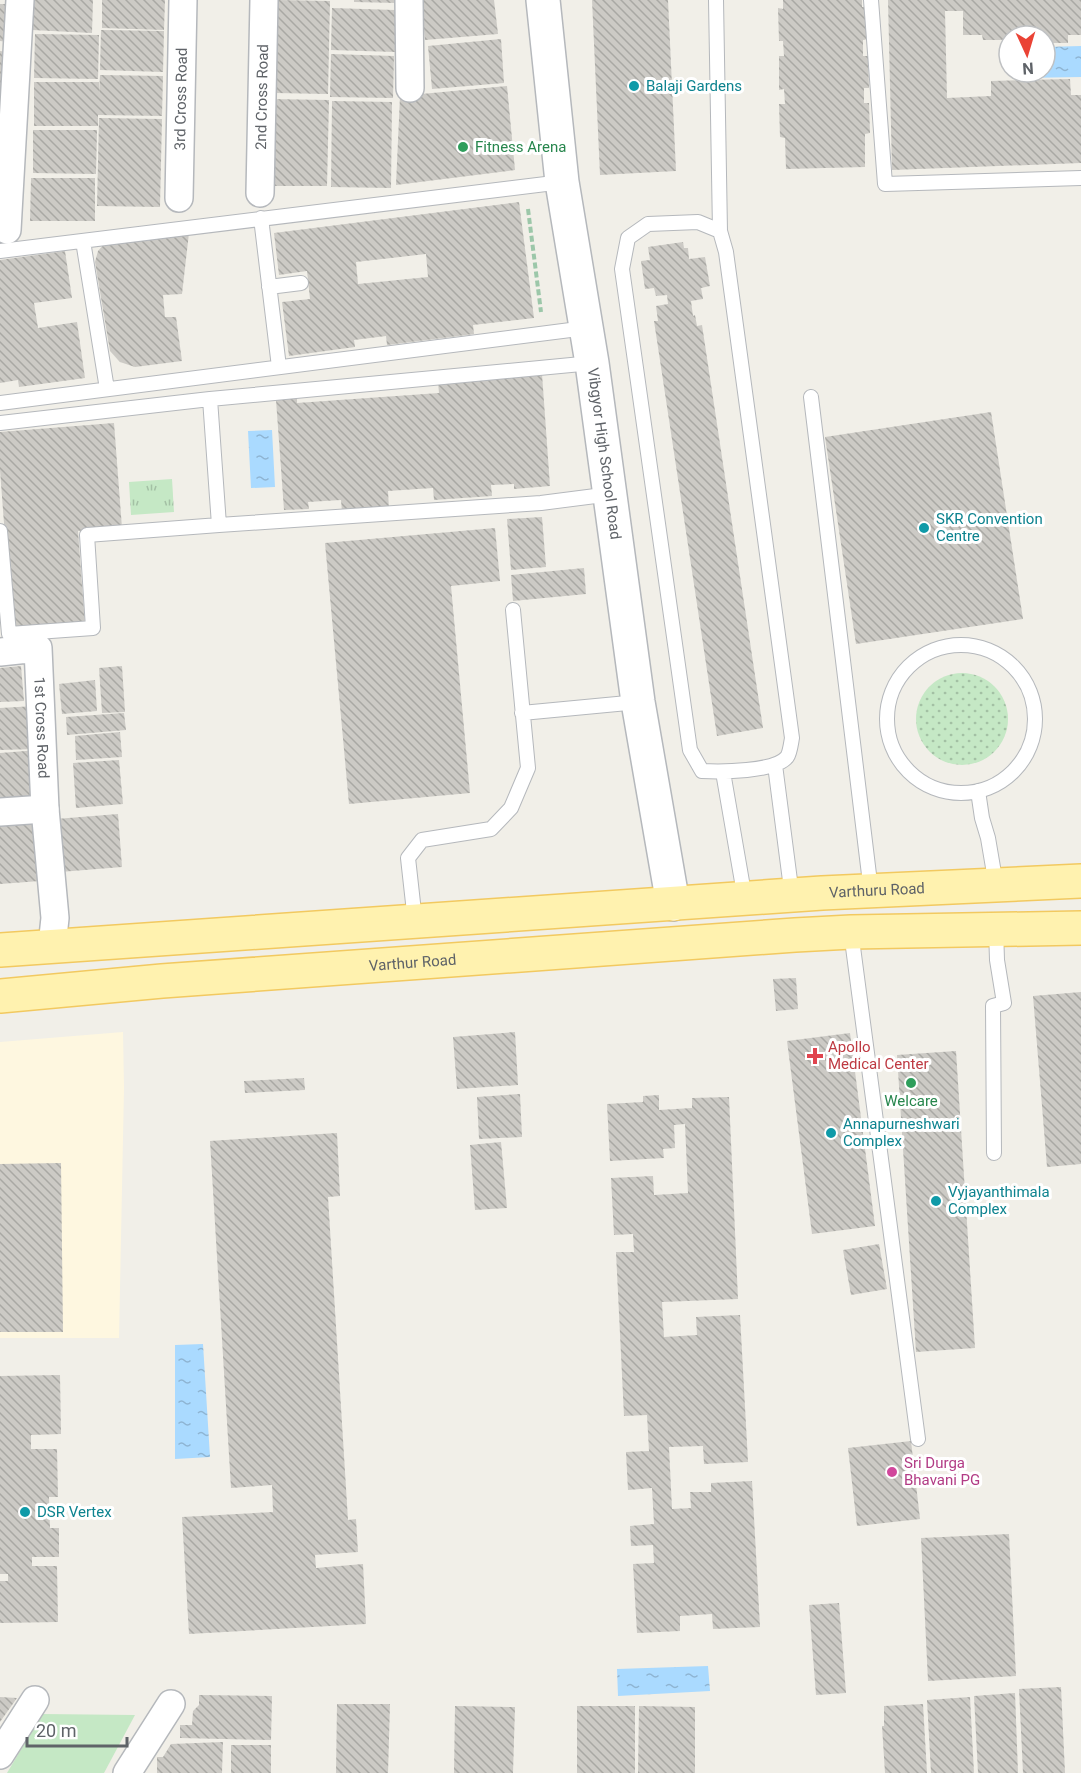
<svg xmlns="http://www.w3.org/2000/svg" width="1081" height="1773" font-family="Roboto,sans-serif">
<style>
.commercial{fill:#fef7e0}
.grass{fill:#c5e8c5}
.park{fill:url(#park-tufts)}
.garden{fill:url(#garden-dots)}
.water{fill:url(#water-ripples)}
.building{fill:url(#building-back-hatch);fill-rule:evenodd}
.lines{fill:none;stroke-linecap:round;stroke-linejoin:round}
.service-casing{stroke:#b5b8bc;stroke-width:16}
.minor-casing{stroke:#b5b8bc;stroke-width:30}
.tertiary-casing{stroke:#b5b8bc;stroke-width:36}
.primary-casing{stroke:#f2c960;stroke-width:36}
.path{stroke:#9cc7a9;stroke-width:4;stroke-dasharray:6 3;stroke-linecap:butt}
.service{stroke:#fff;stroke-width:14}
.minor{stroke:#fff;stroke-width:27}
.tertiary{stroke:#fff;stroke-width:33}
.primary{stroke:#fff2af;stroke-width:33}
.culture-dot{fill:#0f9aa8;stroke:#fff;stroke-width:2}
.leisure-dot{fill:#2e9e5b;stroke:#fff;stroke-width:2}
.health-dot{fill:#e0444e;stroke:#fff;stroke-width:2}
.hotel-dot{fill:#d1479c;stroke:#fff;stroke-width:2}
.labels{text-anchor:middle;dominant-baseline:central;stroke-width:6;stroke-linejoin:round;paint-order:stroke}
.culture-label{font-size:15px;fill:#0d838f;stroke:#fff;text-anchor:start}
.street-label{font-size:15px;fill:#5f6368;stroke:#fff}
.leisure-label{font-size:15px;fill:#27864d;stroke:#fff;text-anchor:start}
.health-label{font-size:15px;fill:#be3a42;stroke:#fff;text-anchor:start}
.hotel-label{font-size:15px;fill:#b23c85;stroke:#fff;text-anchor:start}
</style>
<defs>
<pattern id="park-tufts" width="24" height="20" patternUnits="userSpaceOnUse" patternTransform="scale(1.5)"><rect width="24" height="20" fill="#c5e8c5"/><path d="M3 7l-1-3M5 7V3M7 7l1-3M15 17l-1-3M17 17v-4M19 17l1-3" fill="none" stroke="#a3c0a4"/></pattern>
<pattern id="garden-dots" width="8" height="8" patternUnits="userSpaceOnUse" patternTransform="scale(1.5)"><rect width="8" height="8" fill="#c5e8c5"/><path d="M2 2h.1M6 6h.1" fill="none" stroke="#a3c0a4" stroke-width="1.8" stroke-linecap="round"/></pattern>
<pattern id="water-ripples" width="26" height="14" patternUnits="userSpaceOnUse" patternTransform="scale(1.5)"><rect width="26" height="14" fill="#aadaff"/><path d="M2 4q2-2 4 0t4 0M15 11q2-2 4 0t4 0" fill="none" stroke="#8eb4d2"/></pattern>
<pattern id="building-back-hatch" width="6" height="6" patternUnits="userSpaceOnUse" patternTransform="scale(1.5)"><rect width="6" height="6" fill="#cccac5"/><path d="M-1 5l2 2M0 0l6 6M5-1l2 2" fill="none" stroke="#a9a8a4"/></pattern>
</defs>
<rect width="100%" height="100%" fill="#f1efe8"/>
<path class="commercial" d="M123,1032l1,56 -5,250h-119v-296z"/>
<path class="grass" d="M42,1714l93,1 -31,58h-97z"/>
<path class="park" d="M172,479l2,33 -43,3 -2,-33z"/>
<path class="garden" d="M916 719a46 46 0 1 1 92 0a46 46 0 1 1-92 0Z"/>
<path class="water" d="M1081,46v31l-57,1v-6h21v-25z
M272,430l3,57 -24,1 -3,-57z
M203,1344l7,113 -35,2v-114z
M708,1666l2,25 -92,5 -1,-27z"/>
<path class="building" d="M34,0h59l-1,33 -60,-3z
M102,0h63l-1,30 -62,-2z
M278,0l52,1 -2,93 -53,-1z
M354,0h42v3l-42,-1z
M421,0h73l4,34 -73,6z
M592,0h76l8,171 -76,4z
M783,0h79v7h6l1,32 -6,1v16h5l1,32h-5v15h5l1,30 -5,1v33l-79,2 -1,-31 -5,-1 -1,-33h6l-1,-15 -5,1v-34h5l-1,-15h-4l-1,-33 5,1z
M888,0h193v35h-13v8h-23v-7h-36v4h-26l-1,-5h-19v-24h-18l2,87 44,-2v-15l79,-2 1,16h10v68l-189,7z
M0,4h9l-1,38 -8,-1z
M332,8l63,2v42l-64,-2z
M101,30l63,1 -1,41 -63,-2z
M35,34l64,1 -1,44 -64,-1z
M501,39l3,44 -72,6 -4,-43z
M0,51l7,1 -2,40h-5z
M331,54l63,2 -1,42 -63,-1z
M100,75l63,1 -1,40 -64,-1v11h-64v-44h65v12z
M507,86l8,84 -119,15 4,-89z
M269,99l60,1 -2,86h-60z
M332,101l60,1 -1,86 -60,-1z
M99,118l63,1 -2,88 -63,-1z
M33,130h64l-1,44 -63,-1z
M31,178h64v43h-65z
M519,202l15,116 -61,7 1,9 -87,11 -1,-9 -32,4 1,7 -66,9 -7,-54 28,-3 -3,-28 -28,4 -5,-42zM426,254l2,23 -70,7 -2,-22z
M189,233l-7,61 -19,1 2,22h11l6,44 -47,6 -15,-5 -10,-11 -15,-89 3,-11 7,-8z
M683,242l1,6h4l1,11 16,-2 5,29 -9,2 2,11 -12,2 2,15 2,-1 2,11 5,-1 61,403 -46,8 -63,-415h4l-2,-15 12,-2 -1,-9 -11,1 -2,-8 -9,1 -4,-28 9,-1 -2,-13z
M65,251l7,47 -38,5 4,25 39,-6 8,56 -66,9 -1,-7 -18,3v-123z
M542,374l8,112 -36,3v-5l-23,1 1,11 -58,4 -1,-12 -45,3 1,18 -47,3 -1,-12 -33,2 1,7 -25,1 -8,-110 21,-2v5l142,-10 -1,-11z
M991,412l32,207 -167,25 -31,-207z
M114,423l8,105 -44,3 7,93 -73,6 -12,-160v-38z
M542,517l4,50 -35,3 -4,-51z
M495,528l5,53 -49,5 19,207 -121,11 -24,-261z
M584,568l2,26 -73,7 -2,-26z
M21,666l3,35 -24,1v-34z
M122,666l3,46 -23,1 -3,-45z
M95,680l2,31 -35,3 -3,-30z
M35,706l2,43 -37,1v-42z
M124,713l2,17 -59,5 -1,-18z
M120,732l2,25 -46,3 -1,-24z
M38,750l3,48 -41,3v-48z
M119,760l4,44 -47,4 -3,-45z
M118,814l4,53 -62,5 -4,-53z
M36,821l4,60 -40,3v-61z
M796,978l2,31 -22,2 -3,-32z
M1081,992v172l-34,3 -14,-171z
M515,1032l3,53 -61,4 -4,-52z
M850,1033l25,193 -63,8 -25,-193z
M956,1051l19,297 -59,4 -19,-297z
M304,1078l1,12 -60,3 -1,-12z
M520,1094l2,43 -43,2 -2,-42z
M659,1095v15l33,-2v-10l37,-1 9,202 -76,3 2,35 33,-2 -1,-18 44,-2 8,147 -44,2 -1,-18 -34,1 3,62 19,-1 -1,-16h21v-9l41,-2 8,146 -47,2 -1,-15 -32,2v15l-43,2 -4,-69 21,-1 -1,-18 -22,1 -1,-20 24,-2 -2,-36 -24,2 -2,-38 23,-1 -2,-36 -23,1 -8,-164h18l-1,-18 -19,1 -3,-57 42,-2 1,19 34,-2 -3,-69 -11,1 1,23 -12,1 1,9 -54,3 -3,-57 36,-2v-6z
M337,1133l3,63 -12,1 20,323 8,-1 2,33 -43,3 1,13 47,-4 3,60 -177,10 -7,-117 91,-5 -1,-27 -41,3 -21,-347z
M501,1142l6,66 -32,2 -5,-65z
M61,1163l2,169h-63v-168z
M879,1244l8,45 -36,6 -8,-45z
M60,1375l1,59 -30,1v14h26l1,48h-9l1,31h9v29h-27v9h25l1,56 -58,1v-42h8v-7h-8v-198z
M911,1441l9,78 -63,7 -9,-78z
M1009,1534l7,142 -88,5 -7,-143z
M839,1603l7,90 -30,2 -7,-90z
M1061,1687l4,86h-42l-4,-84z
M1015,1693l3,80h-40l-4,-77z
M199,1695l73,1 -1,44 -91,-2v-13h12l1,-14 6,-6z
M0,1697l17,1 -17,24z
M970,1697l4,76h-43l-4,-73z
M337,1704h53l-2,69h-52z
M923,1704l4,69h-42l-3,-47h2v-20z
M455,1706l60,1 -2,66h-59z
M577,1706h58v67h-58z
M639,1706l56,1v66h-57z
M223,1742l-1,31h-65v-16h6l8,-13z
M231,1745h40v28h-40z"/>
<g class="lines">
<g class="service-casing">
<path id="service" d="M716,0l4,231 6,21 66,486c-1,5 -2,15 -5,19 -12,15 -67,15 -85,14l-12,-21 -68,-481 6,-31 20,-14 50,-2 22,9
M871,0l14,184 196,-6
M261,218l18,149
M83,241l24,148
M0,251l562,-69
M269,287l32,-4
M592,363l-382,36 9,126 322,-22 70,-9
M811,397l60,494
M0,403l586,-75
M0,423l210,-24
M0,531l9,103 84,-6 -6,-93 132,-10
M887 719a74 74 0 1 1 148 0a74 74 0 1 1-148 0Z
M522,713l116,-11
M775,765l17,131
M723,772l22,127
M978,791l4,27 6,20 8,47
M415,921l-7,-63 14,-18 69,-11 20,-21 17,-40 -15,-158
M851,932l67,507
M994,1153l-1,-147 11,-3 -7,-43 -1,-31"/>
</g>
<g class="minor-casing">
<g id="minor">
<path d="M409,0l1,88"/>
<path id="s1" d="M260,193l4,-193"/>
<path id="s2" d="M179,198l4,-198"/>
<path d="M7,230l13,-230"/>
<path id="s3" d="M0,652l38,-4 7,161 10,109 -3,28"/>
<path d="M0,812l45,-3"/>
<path d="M0,1755l35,-55"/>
<path d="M127,1773l44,-69"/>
</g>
</g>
<g class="tertiary-casing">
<g id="tertiary">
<path id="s4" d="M543,0l19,182 30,181 46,339 35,202"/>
</g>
</g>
<g class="primary-casing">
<g id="primary">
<path id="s5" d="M0,950l822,-57 259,-12"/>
<path id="s6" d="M0,996l162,-15 633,-46 56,-3 230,-4"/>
</g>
</g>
<path class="path" d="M528,209l13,103"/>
<use href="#service" class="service"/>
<use href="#minor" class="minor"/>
<use href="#tertiary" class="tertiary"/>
<use href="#primary" class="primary"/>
</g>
<g class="culture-dot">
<circle cx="634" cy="86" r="6"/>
<circle cx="924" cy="528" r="6"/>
<circle cx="831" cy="1133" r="6"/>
<circle cx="936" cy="1201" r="6"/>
<circle cx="25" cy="1512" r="6"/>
</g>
<g class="leisure-dot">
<circle cx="463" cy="147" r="6"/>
<circle cx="911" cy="1083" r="6"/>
</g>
<path class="health-dot" d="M812 1047h6v6h6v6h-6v6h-6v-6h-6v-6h6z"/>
<circle class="hotel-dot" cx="892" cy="1472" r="6"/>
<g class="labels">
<g class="culture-label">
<text x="646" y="86">Balaji Gardens</text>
<text x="936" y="519">SKR Convention<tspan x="936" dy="17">Centre</tspan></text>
<text x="843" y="1124">Annapurneshwari<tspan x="843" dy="17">Complex</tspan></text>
<text x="948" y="1192">Vyjayanthimala<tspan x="948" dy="17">Complex</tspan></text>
<text x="37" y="1512">DSR Vertex</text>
</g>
<g class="street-label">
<text stroke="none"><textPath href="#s1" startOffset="96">2nd Cross Road</textPath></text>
<text stroke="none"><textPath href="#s2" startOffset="99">3rd Cross Road</textPath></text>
<text stroke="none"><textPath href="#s4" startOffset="458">Vibgyor High School Road</textPath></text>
<text stroke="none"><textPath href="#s3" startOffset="118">1st Cross Road</textPath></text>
<text stroke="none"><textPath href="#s5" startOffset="879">Varthuru Road</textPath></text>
<text stroke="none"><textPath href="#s6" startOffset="414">Varthur Road</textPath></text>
</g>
<g class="leisure-label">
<text x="475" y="147">Fitness Arena</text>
<text x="911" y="1101" text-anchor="middle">Welcare</text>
</g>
<g class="health-label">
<text x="828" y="1047">Apollo<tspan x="828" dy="17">Medical Center</tspan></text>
</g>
<g class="hotel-label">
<text x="904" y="1463">Sri Durga<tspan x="904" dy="17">Bhavani PG</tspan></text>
</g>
</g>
<g transform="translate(1027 54) rotate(176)"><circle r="28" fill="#ffffff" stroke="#bfc1c3" stroke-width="1.5"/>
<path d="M0-4.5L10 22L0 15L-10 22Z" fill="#ea4335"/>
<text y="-9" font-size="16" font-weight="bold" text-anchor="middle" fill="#5f6368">N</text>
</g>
<path d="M27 1737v9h100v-9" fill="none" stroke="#5f6368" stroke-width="3"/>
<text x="36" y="1737" font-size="18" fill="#5f6368" stroke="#ffffff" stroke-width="4.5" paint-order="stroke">20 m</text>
</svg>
